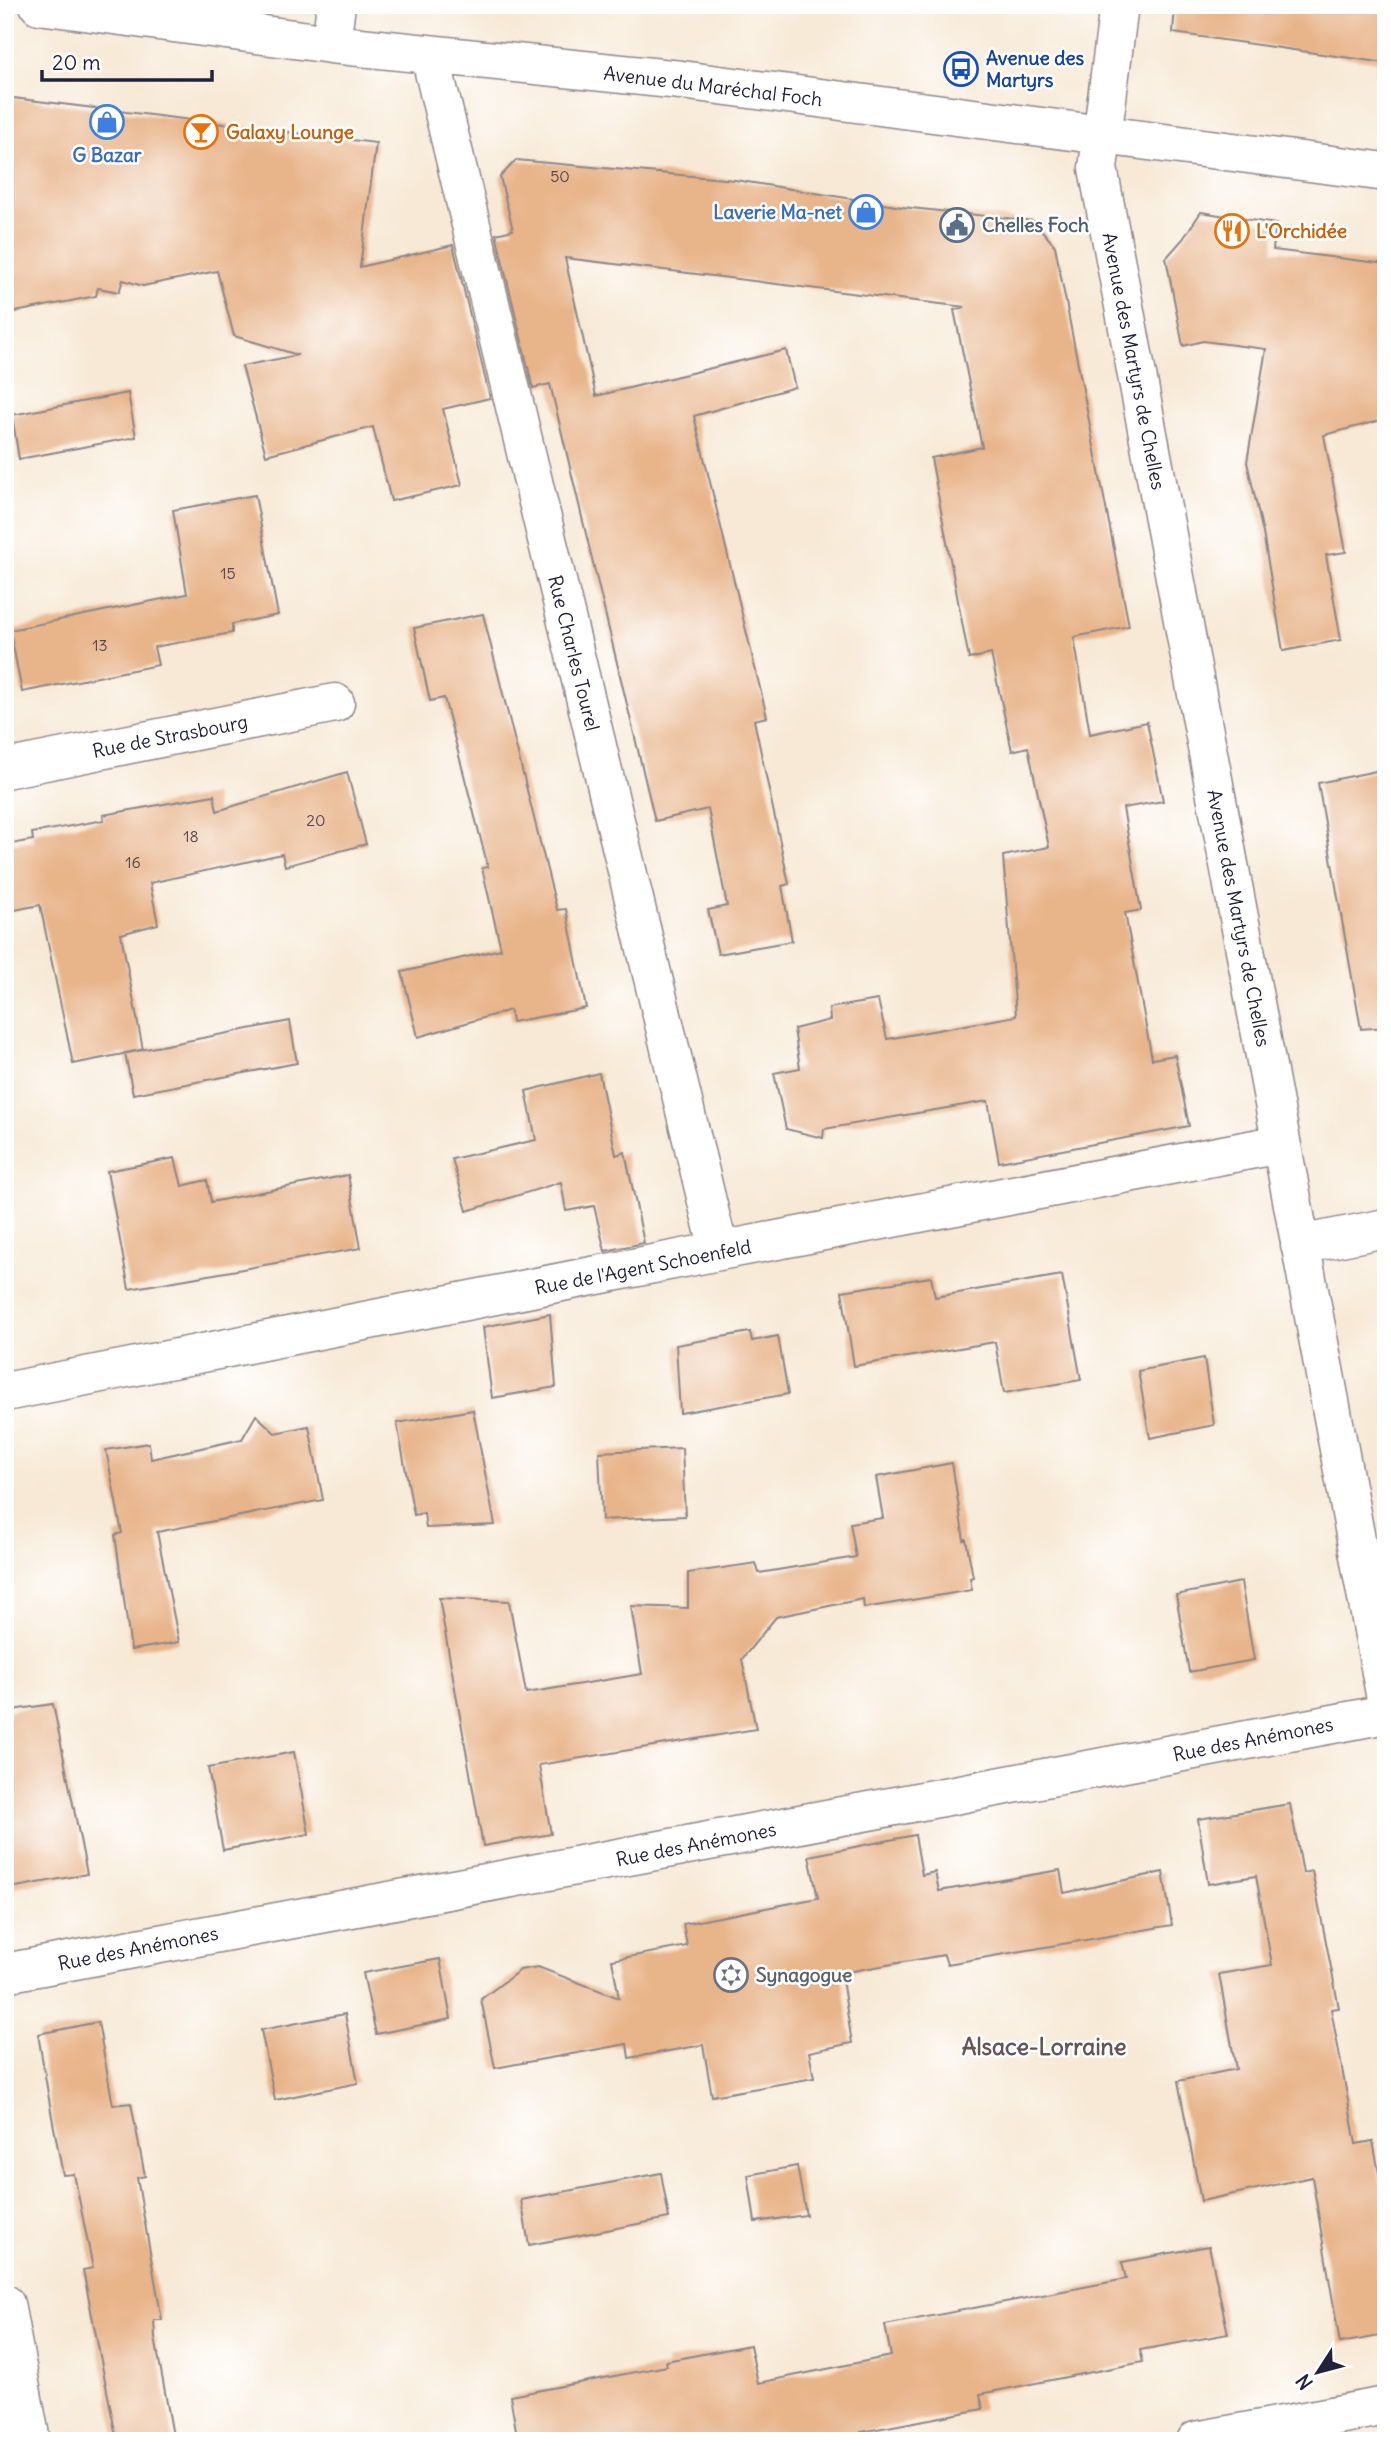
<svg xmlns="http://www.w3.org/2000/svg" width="1391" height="2446" font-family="Delius,sans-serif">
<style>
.building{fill:#e8b489}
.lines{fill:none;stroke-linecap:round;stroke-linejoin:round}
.minor-casing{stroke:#8c8688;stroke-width:41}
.minor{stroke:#fff;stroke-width:38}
.labels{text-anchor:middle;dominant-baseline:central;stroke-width:5;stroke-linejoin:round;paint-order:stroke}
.number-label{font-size:16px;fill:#54464e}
.transit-label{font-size:19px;font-weight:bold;fill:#164399;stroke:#fff;text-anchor:start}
.street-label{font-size:19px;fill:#22223b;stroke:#fff}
.food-label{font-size:19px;font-weight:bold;fill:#c56008;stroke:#fff;text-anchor:start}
.shop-label{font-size:19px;font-weight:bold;fill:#366cbe;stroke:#fff}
.service-label{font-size:19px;font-weight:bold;fill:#4e5e75;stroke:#fff;text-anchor:start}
.worship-label{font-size:19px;font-weight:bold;fill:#5b616d;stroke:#fff;text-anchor:start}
.quarter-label{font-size:23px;font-weight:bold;fill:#675556;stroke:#fff}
</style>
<rect width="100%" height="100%" fill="#fff"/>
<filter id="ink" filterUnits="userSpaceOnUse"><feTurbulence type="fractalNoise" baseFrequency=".0143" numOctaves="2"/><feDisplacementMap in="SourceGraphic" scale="14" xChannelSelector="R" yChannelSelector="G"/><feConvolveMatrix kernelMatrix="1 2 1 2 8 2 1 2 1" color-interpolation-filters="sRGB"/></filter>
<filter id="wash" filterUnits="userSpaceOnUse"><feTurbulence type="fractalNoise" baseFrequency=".00686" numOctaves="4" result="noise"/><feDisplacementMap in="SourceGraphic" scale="28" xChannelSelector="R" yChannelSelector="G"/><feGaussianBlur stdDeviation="1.57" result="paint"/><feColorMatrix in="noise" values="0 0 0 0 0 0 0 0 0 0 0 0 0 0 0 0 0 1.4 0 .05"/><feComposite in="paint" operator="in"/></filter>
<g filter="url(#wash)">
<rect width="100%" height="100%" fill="#f7e9d5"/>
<g id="blocks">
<path class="building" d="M1175,5h211v58l-213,-30z
M5,97l371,46 -16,124 93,-22 37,153 -47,11 19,76 -71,16 -18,-74 -107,28 -24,-89 56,-11 -64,-19 -17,-65 -74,15 -20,-6 -4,12 -21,-4 -2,8 -91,18z
M516,160l219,20 167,27 132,14 21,25 74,380 -55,11 16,97 57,-12 16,79 -40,7 18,102 -16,3 27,146 23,-4 14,71 -190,36 -11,-61 -164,28 -1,9 -37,-9 -12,-56 26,-5 -6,-39 36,-9 -1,-12 49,-8 9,39 129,-23 -13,-160 46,-9 -21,-100 -16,4 -21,-97 -22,5 -38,-201 51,-11 -28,-137 11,-3 -400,-49 31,138 190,-46 9,37 -101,29 73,301 -13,3 35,164 -7,2 10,55 -74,13 -10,-44 19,-4 -19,-97 -53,12 -105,-437 -17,4 -37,-154 17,-4 -13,-53z
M1201,212l75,12 -3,26 113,14v155l-62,16 22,117 -20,3 15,85 -58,11 -20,-118 -16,-71 19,-113 -63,-8 -20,5 -17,-88 17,-19z
M128,393l8,44 -117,22 -7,-44z
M255,495l23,120 -46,9v9l-78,14 4,18 -136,27 -12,-62 177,-36 -14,-84z
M483,614l74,296 9,-1 20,99 -74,14 -2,-12 -92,27 -16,-65 99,-23 -19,-81 6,-1 -44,-169 -14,3 -16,-73z
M1381,770l5,27v230l-25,2 -43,-246z
M347,772l19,72 -81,22 -3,-12 -132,29 8,41 -37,10 22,116 -70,14 -33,-159 -35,7v-67l28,-5 -1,-7 72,-13 -1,-5 111,-20 3,16z
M290,1021l7,42 -164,31 -8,-41z
M599,1073l17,82 9,-3 19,91 -39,8 -11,-45 -28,5 -5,-29 -94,29 -15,-52 84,-19 -10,-49z
M175,1158l7,28 25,-6 4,22 137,-27 13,73 -232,41 -22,-118z
M1062,1275l19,105 -77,13 -9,-51 -141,24 -12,-75 89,-14 4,20z
M550,1314l6,73 -64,11 -9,-71z
M750,1332l2,9 26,-5 10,58 -108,19 -4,-68z
M1204,1358l10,67 -64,13 -12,-67z
M473,1410l22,115 -69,3 -2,-15 -10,2 -17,-92z
M256,1415l19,18 34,-7 14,74 -166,32 22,110 -48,8 -16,-115 7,-2 -16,-83 43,-7 2,16 91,-20z
M682,1448l3,68 -83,4 -3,-68z
M952,1463l12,77 2,-1 7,38 -3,1 2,12 -108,18 -1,-9 -87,18 -34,42 14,70 -217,36 12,69 -68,12 -44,-248 70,3 17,92 116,-19 -11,-68 57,2v-35l68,-10 3,10 97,-16 -6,-34 33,-5 -7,-41z
M1241,1582l13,78 -65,12 -13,-77z
M53,1704l34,170 -82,15v-178z
M294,1752l15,82 -86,16 -15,-82z
M1290,1804l13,69 9,-2 27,137 -8,1 25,135 17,-3 13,69v125l-46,8 -28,-166 -111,24 -23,-120 58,-12 -17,-95 53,-9 -16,-89 -48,8 -10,-65z
M915,1835l7,40 13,-3 4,19 121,-21 4,23 99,-21 9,53 -225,39 -3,-9 -103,18 11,70 -43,9 5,26 -102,18 -9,-51 -74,13 -2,-14 -132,24 -14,-69 39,-29 18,-3 81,31 -7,-38 75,-14 -4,-22 135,-26 -9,-42z
M440,1959l11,60 -75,15 -13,-61z
M345,2014l13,69 -83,17 -14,-70z
M98,2022l15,83 18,-2 14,73 -8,2 25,142h-8l1,18 19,103h-57l-34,-171 10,-2 -19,-94 -11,1 -11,-58 -14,-83z
M797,2166l9,49 -51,7 -7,-47z
M661,2173l8,45 -140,27 -8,-45z
M1209,2246l19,88 -88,16 3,12 -163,32 3,15 -122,23 2,9h-345l-8,-45 157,-30 -1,-5 84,-16 8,38 133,-27 -6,-31 241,-46 -4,-17z"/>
</g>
</g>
<g filter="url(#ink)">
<use href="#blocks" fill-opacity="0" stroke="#8c8688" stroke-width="2"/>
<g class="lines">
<g class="minor-casing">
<path id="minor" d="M39,5l292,39 350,36 705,92
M1119,5l-21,163 288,1531
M331,44l5,-39
M430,55l289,1196
M5,769l330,-66
M1300,1245l86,-17
M5,1392l714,-141 562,-107
M5,1973l1381,-259
M5,2304l26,137
M1196,2441l190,-35"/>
</g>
<use href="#minor" class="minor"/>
</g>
</g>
<defs>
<g id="bus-ring" transform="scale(1.75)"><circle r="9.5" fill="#fff" stroke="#1a4fb4" stroke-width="1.5"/><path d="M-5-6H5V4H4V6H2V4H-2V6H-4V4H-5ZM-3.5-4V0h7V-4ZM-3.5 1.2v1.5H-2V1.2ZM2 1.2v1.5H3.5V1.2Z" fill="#1a4fb4"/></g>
<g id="shop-ring" transform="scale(1.75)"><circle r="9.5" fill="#fff" stroke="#3f7fe0" stroke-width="1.5"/><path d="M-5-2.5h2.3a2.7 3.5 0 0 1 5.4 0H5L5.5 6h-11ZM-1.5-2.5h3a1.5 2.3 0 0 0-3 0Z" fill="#3f7fe0"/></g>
<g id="bar-ring" transform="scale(1.75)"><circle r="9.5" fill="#fff" stroke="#e8710a" stroke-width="1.5"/><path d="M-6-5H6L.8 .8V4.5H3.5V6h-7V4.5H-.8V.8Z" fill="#e8710a"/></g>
<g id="civic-ring" transform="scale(1.75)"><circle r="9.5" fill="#fff" stroke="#5c6f8a" stroke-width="1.5"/><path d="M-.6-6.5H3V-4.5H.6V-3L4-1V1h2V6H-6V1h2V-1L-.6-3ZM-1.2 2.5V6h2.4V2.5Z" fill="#5c6f8a"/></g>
<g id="restaurant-ring" transform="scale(1.75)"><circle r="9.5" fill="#fff" stroke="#e8710a" stroke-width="1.5"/><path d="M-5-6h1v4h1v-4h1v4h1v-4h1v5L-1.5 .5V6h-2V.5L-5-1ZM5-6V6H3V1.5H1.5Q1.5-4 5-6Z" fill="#e8710a"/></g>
<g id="synagogue-ring" transform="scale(1.75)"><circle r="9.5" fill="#fff" stroke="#6b7280" stroke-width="1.5"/><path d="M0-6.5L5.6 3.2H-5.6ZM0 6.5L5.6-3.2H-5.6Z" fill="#6b7280"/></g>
</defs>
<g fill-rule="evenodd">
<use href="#bus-ring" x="961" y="69"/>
<use href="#shop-ring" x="107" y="122"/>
<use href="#bar-ring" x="201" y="132"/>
<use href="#shop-ring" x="866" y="212"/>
<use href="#civic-ring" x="957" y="225"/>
<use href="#restaurant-ring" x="1232" y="231"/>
<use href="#synagogue-ring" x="731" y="1975"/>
</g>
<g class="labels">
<g class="number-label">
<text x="560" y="176">50</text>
<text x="228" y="573">15</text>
<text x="100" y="645">13</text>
<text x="316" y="820">20</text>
<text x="191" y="836">18</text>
<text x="133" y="862">16</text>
</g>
<g class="transit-label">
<text x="986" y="58">Avenue des<tspan x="986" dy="22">Martyrs</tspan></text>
</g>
<g class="street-label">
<text transform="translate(713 86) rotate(7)">Avenue du Maréchal Foch</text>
<text transform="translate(1134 361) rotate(79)">Avenue des Martyrs de Chelles</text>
<text transform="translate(574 653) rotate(76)">Rue Charles Tourel</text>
<text transform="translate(170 736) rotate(-11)">Rue de Strasbourg</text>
<text transform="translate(1239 918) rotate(79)">Avenue des Martyrs de Chelles</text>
<text transform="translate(643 1267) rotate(-11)">Rue de l'Agent Schoenfeld</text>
<text transform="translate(1253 1739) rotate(-11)">Rue des Anémones</text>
<text transform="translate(696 1844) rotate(-11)">Rue des Anémones</text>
<text transform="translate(138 1948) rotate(-11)">Rue des Anémones</text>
</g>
<g class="food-label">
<text x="226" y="132">Galaxy Lounge</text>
<text x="1256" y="231">L'Orchidée</text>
</g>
<g class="shop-label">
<text x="107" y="155">G Bazar</text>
<text x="842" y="212" text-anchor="end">Laverie Ma-net</text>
</g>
<g class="service-label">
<text x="982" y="225">Chelles Foch</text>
</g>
<g class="worship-label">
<text x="756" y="1975">Synagogue</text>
</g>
<g class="quarter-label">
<text x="1044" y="2046">Alsace-Lorraine</text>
</g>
</g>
<rect width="1391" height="2446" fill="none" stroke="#fff" stroke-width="28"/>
<g transform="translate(1318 2372) rotate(234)" stroke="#ffffff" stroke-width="5" paint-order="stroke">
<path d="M0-5L12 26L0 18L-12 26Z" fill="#22223b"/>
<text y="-10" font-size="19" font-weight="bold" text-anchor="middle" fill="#22223b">N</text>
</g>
<path d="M42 70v10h170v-10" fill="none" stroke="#22223b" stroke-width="3.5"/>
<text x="52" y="70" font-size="21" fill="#22223b" stroke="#ffffff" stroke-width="5" paint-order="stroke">20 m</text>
</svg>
